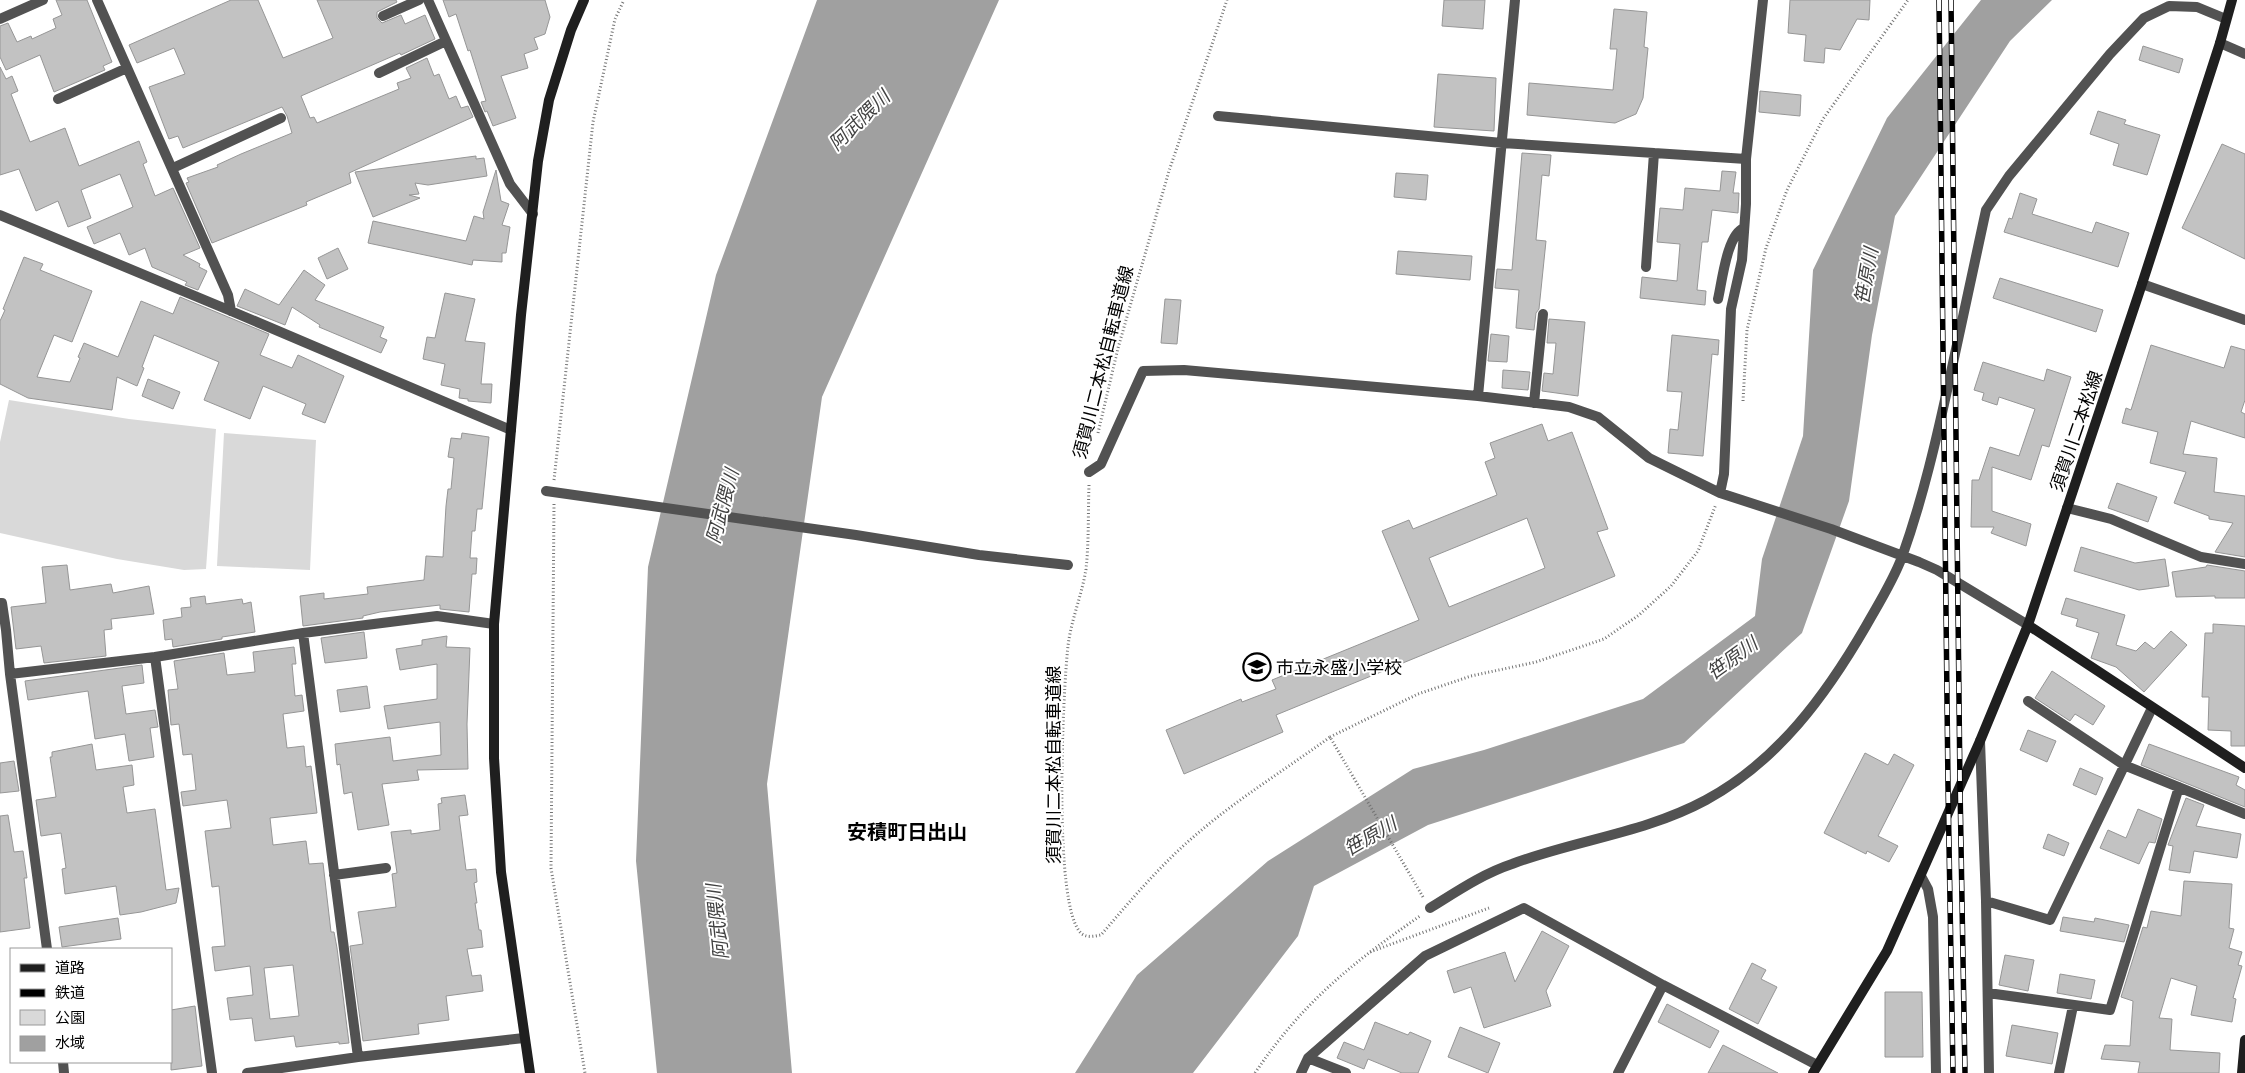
<svg xmlns="http://www.w3.org/2000/svg" width="2245" height="1073" font-family="'Public Sans','Noto Sans JP',sans-serif">
<style>
.green{fill:#d9d9d9}
.water{fill:#a0a0a0}
.building{fill:#c2c2c2;stroke:#969696;fill-rule:evenodd}
.lines{fill:none;stroke-linecap:round;stroke-linejoin:round}
.path{stroke:#747474;stroke-width:3;stroke-dasharray:1 2.5;stroke-linecap:butt}
.street{stroke:#525252;stroke-width:10}
.secondary{stroke:#1f1f1f;stroke-width:10}
.rail-casing{stroke:#000;stroke-width:5.5}
.rail{stroke:#fff;stroke-width:4;stroke-dasharray:11;stroke-linecap:butt}
.street-bridge{stroke:#525252;stroke-width:10}
.labels{text-anchor:middle;dominant-baseline:central;stroke-width:4;stroke-linejoin:round;paint-order:stroke}
.street-label{font-size:18px;fill:#000;stroke:#fff}
.poi-label{font-size:18px;fill:#000;stroke:#fff;text-anchor:start}
.water-label{font-size:19px;font-style:italic;fill:#414141;stroke:#fff}
.quarter-label{font-size:20px;font-weight:bold;fill:#000;stroke:#fff}
</style>
<rect width="100%" height="100%" fill="#fff"/>
<path class="green" d="M9,400l120,19 87,10 -10,140 -22,1 -67,-11 -117,-26v-91z
M224,433l92,7 -6,130 -93,-4z"/>
<path class="water" d="M817,0h182l-177,397 -55,387 25,289h-135l-21,-212 12,-294 68,-292z
M1981,0h71l-42,41 -115,175 -23,119 -23,166 -47,132 -118,110 -256,82 -114,61 -16,50 -105,137h-118l62,-98 131,-114 145,-92 71,-19 159,-51 112,-83 7,-57 41,-123 10,-166 74,-152z"/>
<path class="building" d="M56,0h31l25,62 -9,4 2,4 -51,22 -14,-37 -34,15 -6,-13v-31l8,-3 9,19 14,-6 1,3 24,-11 -3,-9 9,-4z
M231,0h27l25,58 50,-20 -16,-38h79l1,2 -20,10v6l5,5 19,-8 4,9 20,-9 10,24 -34,16 -1,-2 -99,43 9,22 4,-1 3,6 82,-34 -2,-6 14,-5 -5,-10 21,-10 7,18 5,-2 10,25 7,-3 5,12 7,-2 5,11 -124,56 2,10 -45,19 1,3 -95,38 -26,-60 3,-1 -2,-4 31,-11 -1,-2 24,-11 51,-21 -5,-17 -5,-9 -99,41 -5,-12 -9,3 -20,-52 36,-13 -11,-26 -37,15 -8,-18z
M443,0h102l5,17 -5,17 -11,4 4,11 -14,5 4,14 -27,8 15,42 -23,8 -6,-15 -2,1 -4,-10 5,-1 -16,-51 -2,1 -12,-37 -7,3z
M1444,0h41l-2,29 -41,-3z
M1790,0h80l-1,20 -12,-1 -17,31 -15,-2 -1,15 -20,-2 2,-26 -18,-2z
M1614,9l33,3 -3,35 4,1 -5,50 -7,16 -21,9 -88,-8 2,-32 84,7 4,-41h-7z
M2143,46l40,13 -4,14 -40,-13z
M0,67l6,12 6,-3 6,15 -7,3 19,48 35,-14 14,38 60,-25 8,21 -4,2 12,32 18,-8 27,60 -17,7 17,9 -1,3 8,4 -9,19 -13,-5 2,-3 -35,-15 -7,-19 -16,7 -9,-22 -26,11 -7,-17 46,-20 -13,-33 -39,16 10,28 -23,9 -10,-26 -22,10 -17,-42 -19,6z
M1438,74l58,4 -2,53 -60,-4z
M1760,91l41,4 -1,21 -41,-4z
M2098,111l28,9 -2,4 36,11 -13,40 -34,-10 6,-21 -29,-10z
M2222,144l23,10v105l-63,-31z
M1522,153l29,2 -2,21 -7,-1 -6,65 10,1 -7,68 -3,4 -2,17 -18,-2 3,-38 -24,-2 2,-19 15,1z
M476,156v3l8,-1 3,18 -59,9 -13,-2 4,11 -10,1 11,3 -47,19 -18,-45z
M496,170l5,31 8,3 -7,21 8,2 -4,26h-4v9l-29,-2 -1,5 -104,-22 5,-22 93,20 8,-25 10,3 -1,-7z
M1722,171l14,1 -3,21h6l-1,20 -26,-3 -4,32h-6l-5,48 9,1 -1,14 -65,-7 2,-21 35,4 3,-37 -23,-2 3,-34 23,2 2,-22 35,3z
M1396,173l32,2 -2,25 -32,-3z
M2020,193l17,6 -5,15 60,19 4,-11 33,11 -11,34 -114,-35 5,-14 3,1z
M338,248l10,21 -21,10 -9,-21z
M1398,251l74,5 -2,24 -74,-6z
M24,257l19,7 -3,6 52,21 -20,51 -18,-7 -17,42 33,5 10,-24 -2,-1 6,-14 34,14 23,-56 32,13 7,-17 89,37 -9,21 32,13 6,-13 46,21 -19,47 -23,-9 4,-10 -43,-18 -13,33 -46,-19 15,-38 -65,-27 -12,32 2,1 -7,18 -20,-9 -5,33 -84,-12 -28,-14v-63l5,-11 -2,-1z
M304,270l21,15 -10,15 69,27 -4,10 7,3 -6,13 -62,-26 1,-2 -28,-18 -7,18 -48,-19 8,-17 34,16z
M2000,278l103,32 -7,22 -103,-34z
M445,293l30,6 -10,42 20,2 -4,41h11l-1,19 -23,-2v-2l-9,-1 1,-9 -19,-4 4,-21 -22,-5 4,-22 8,1z
M1165,299l16,1 -4,44 -16,-1z
M1549,319l36,3 -7,74 -36,-5 2,-18 9,1 3,-31h-9z
M1491,334l18,2 -2,26 -19,-1z
M1672,335l47,5 -1,15 -6,-1 -9,102 -35,-3 2,-24 8,1 4,-38 -15,-1z
M2151,345l73,23 7,-22 14,4v50l-4,12 4,2v24l-54,-17 -8,33 34,4 -3,34 31,4v61l-30,-5 18,-29 -24,-4v-3l-35,-13 12,-31 -36,-9 8,-31 -36,-9 4,-15 5,2z
M1983,362l61,19 3,-12 24,8 -22,70 -7,-2 -11,35 -39,-13v44l39,13 -5,22 -35,-13 3,-6h-23l1,-47h7l11,-33 29,9 16,-47 -36,-12 -2,8 -15,-5 2,-7 -10,-3z
M1503,370l27,2 -2,18 -26,-2z
M148,379l32,13 -7,17 -31,-13z
M1542,424l6,17 24,-9 36,97 -11,3 18,44 -339,139 7,17 -99,42 -18,-44 75,-31 1,3 34,-13 -4,-9 147,-60 -37,-89 27,-11 4,9 84,-34 -12,-33 10,-4 -5,-15zM1527,518l18,50 -96,39 -20,-49z
M462,433l27,4 -7,72h-5l-2,22h-3l-2,27h7l-1,16h-4l-3,38 -29,-3v-4l-60,7 -17,4v2l-60,8 -3,-30 24,-3v6l44,-5 -1,-7 57,-7 2,-24 17,1 3,-51 2,-17h3l3,-31 -6,-1 3,-19 10,1z
M2117,483l40,14 -9,25 -40,-14z
M2081,547l54,16 30,-4 4,27 -30,4 -65,-19z
M67,565l3,25 41,-6 2,9 36,-7 5,28 -43,5 1,10 -8,1 2,26 -62,7 -3,-17 -25,3 -5,-42 35,-4 -4,-36z
M2207,565l38,6v27h-30v-2l-39,1 -4,-25 34,-5z
M205,596l1,8 36,-5 1,5 8,-2 4,30 -33,5v2l-49,8 -1,-8 -7,1 -2,-20 19,-3 -1,-9 10,-1 -1,-9z
M2066,598l59,17 -9,30 20,6 9,-9 9,7 17,-18 16,14 -43,47 -28,-25 -25,-9 8,-25 -23,-7 2,-7 -17,-5z
M2213,624l32,2v120h-14v-15l-23,-1 1,-33h-7l3,-64h8z
M364,632l3,26 -42,5 -4,-25z
M447,636l-1,11 24,1 -3,76 1,45 -51,1 2,10 -37,4 7,41 -31,5 -6,-38 -8,2 -4,-30 -3,1 -2,-21 55,-7 3,24 48,-6 -1,-33 -52,7 -4,-23 53,-7v-35l-37,6 -4,-21 26,-4v-5z
M294,647l2,17h-4l3,32 7,-1 2,16 -21,3 4,34 17,-2 2,21 5,-1 6,47 -47,5 3,27 33,-4 3,23 14,-1 8,69h3l3,16 12,95 -10,1v-2l-43,5 -2,-11 -39,5 -3,-23 -22,2 -3,-22 26,-3 -3,-29 -35,5 -3,-24 13,-1 -6,-60 -7,1 -7,-56 26,-3 -4,-28 -44,6 -2,-14 15,-2 -4,-36 -9,1 -4,-31 -8,1 -3,-35 10,-1 -4,-28 50,-8 3,22 28,-3 -2,-20zM293,965l6,51 -29,3 -6,-51z
M142,665l2,18 -22,3 4,28 29,-4 3,17 -8,1 4,29 -25,4 -4,-27 -30,5 -7,-48 -60,9 -3,-19z
M2052,671l53,35 -12,19 -18,-11 -5,7 -35,-23z
M367,686l3,22 -30,4 -3,-22z
M2028,730l28,11 -9,21 -27,-12z
M92,744l4,26 36,-5 2,20 -11,2 4,26 28,-4 11,81 13,-2 -3,15 -35,9 -21,3 -4,-29 -51,8 -3,-25 4,-1 -5,-35 -20,3 -5,-36 20,-3 -6,-40h2v-5z
M2149,744l90,33 -3,8 9,5v17l-104,-42z
M1865,753l23,12 6,-11 20,11 -36,71 20,10 -9,16 -22,-11 -1,3 -42,-21z
M14,761l5,30 -19,2v-30z
M2080,768l23,10 -7,17 -23,-10z
M465,795l3,20 -9,1 7,54 10,-1 1,13 -3,1 3,20h-2l4,27h2l2,17 -16,2 5,27 9,-1 2,16 -37,5 3,24 -31,4 1,10 -56,7 -13,-95 13,-2 -5,-32 38,-5 -4,-33 5,-1 -6,-41 20,-2v4l29,-4 -2,-26 4,-1 -1,-5z
M2186,798l18,7 -8,21 45,8 -4,24 -43,-7 -4,22 -21,-3 4,-24 -5,-1z
M2138,809l24,10 -7,24 -6,-1 -10,22 -39,-16 8,-18 18,8z
M8,815l6,37 9,-1 4,27h-3l6,50 -30,4v-116z
M2048,834l21,9 -5,13 -21,-8z
M2184,881l48,3 -3,44 5,1 -5,19 13,4 -4,13 4,1 -9,32 3,1 -4,23 -41,-7 6,-29 -26,-8 -12,40 13,1 -2,31 50,3 -1,20h-81l2,-11 -39,-3 4,-14 25,1 3,-45 -12,-4 22,-70 4,1 4,-17 30,5z
M2063,917l31,5 1,-4 34,7 -5,17 -64,-11z
M118,918l3,21 -59,8 -3,-20z
M1542,931l27,15 -23,45 5,15 -67,22 -13,-41 -17,6 -7,-22 58,-19 10,30z
M2005,955l29,5 -6,31 -29,-6z
M1752,963l14,7 -5,9 16,8 -19,37 -29,-15z
M2060,974l35,6 -4,19 -34,-6z
M1885,992h37l1,65h-38z
M1667,1004l52,27 -9,17 -52,-26z
M195,1006l7,60 -31,4v-60z
M1375,1022l33,13 2,-3 21,9 -13,32h-16l-34,-14 -4,10 -27,-11 7,-16 20,8z
M2012,1025l46,8 -6,31 -46,-8z
M1460,1027l40,16 -12,30 -40,-16z
M1723,1045l55,28h-70z"/>
<g class="lines">
<path class="path" d="M1743,401l4,-71 19,-82 21,-58 36,-71 85,-119
M1098,433l20,-85 51,-177 58,-171
M554,480l39,-358 22,-103 9,-19
M1089,485c-1,28 0,57 -3,84 -4,26 -15,51 -18,77 -5,44 -16,264 14,288 6,4 13,2 19,1 30,-35 61,-72 97,-102 41,-35 88,-64 132,-96l93,160
M554,504l-3,364 34,205
M1330,737l88,-43 53,-18 65,-14 68,-23 35,-24 32,-29 27,-35 18,-47
M1370,952l119,-44
M1255,1073c47,-70 97,-110 165,-157"/>
<path class="street" d="M97,0l131,295 3,16
M428,0l82,184 23,30
M383,16l36,-16
M0,19l43,-19
M2220,43l25,11
M379,73l67,-32
M58,99l69,-31
M1218,116l284,27 244,16
M173,168l108,-50
M0,215l231,96 280,119
M1646,267l8,-114
M2142,284l103,36
M1718,299c4,-17 9,-65 26,-71
M1478,396l37,-396
M1534,403l9,-89
M1089,472l12,-8 42,-93 41,-1 294,26 91,11 29,10 51,41 71,35 111,36 88,33 18,8 91,55
M1720,493l4,-19 7,-165 11,-49 4,-56v-45l17,-159
M2067,508l44,11 90,38 44,7
M0,603h2l4,27 4,44 37,275
M303,633l55,424
M10,674l145,-17
M2028,701l96,64 121,49
M1980,741l6,160 3,172
M334,875l52,-7
M1921,876l7,13 5,28 3,156
M1986,901l64,19 102,-212
M1430,908c26,-16 52,-34 82,-44 64,-24 133,-31 194,-64 72,-39 120,-105 160,-174 13,-23 27,-45 36,-69 21,-59 35,-120 48,-180 12,-56 24,-111 36,-167l23,-34 101,-122 34,-36 25,-12 28,1 29,12
M1988,993l122,17 69,-223
M1308,1058l38,15
M63,1062l1,11
M212,1073l-57,-416 148,-24 134,-17 57,8
M247,1073l111,-16 166,-19
M1301,1073l7,-15 117,-102 99,-48 139,77 154,80
M1618,1073l45,-88
M2059,1073l14,-67"/>
<path class="secondary" d="M2028,625l217,143
M530,1073l-29,-201 -7,-114v-134l27,-309 17,-154 11,-61 22,-70 13,-30
M1813,1073l74,-122 93,-210 48,-116 114,-341 78,-241 12,-43
M2242,1073l3,-33"/>
<g class="rail-casing">
<path id="rail" d="M1939,0l9,786 5,287
M1951,0l9,786 5,287"/>
</g>
<use href="#rail" class="rail"/>
<path class="street-bridge" d="M546,491l310,44 123,20 89,10"/>
</g>
<defs>
<g id="school-ring" transform="scale(1.4375)"><circle r="9.5" fill="#fff" stroke="#000" stroke-width="1.5"/><path d="M0-5L7-2L0 1L-7-2ZM-4 1L0 2.5L4 1V4Q0 6-4 4Z" fill="#000"/></g>
</defs>
<g fill-rule="evenodd">
<use href="#school-ring" x="1257" y="667"/>
</g>
<g class="labels">
<g class="street-label">
<text transform="translate(1103 362) rotate(-76)">須賀川二本松自転車道線</text>
<text transform="translate(2076 431) rotate(-71)">須賀川二本松線</text>
<text transform="translate(1053 765) rotate(-90)">須賀川二本松自転車道線</text>
</g>
<g class="poi-label">
<text x="1276" y="667">市立永盛小学校</text>
</g>
<g class="water-label">
<text transform="translate(859 120) rotate(-44)">阿武隈川</text>
<text transform="translate(1866 276) rotate(-80)">笹原川</text>
<text transform="translate(722 506) rotate(-75)">阿武隈川</text>
<text transform="translate(1732 658) rotate(-36)">笹原川</text>
<text transform="translate(1370 836) rotate(-30)">笹原川</text>
<text transform="translate(717 922) rotate(-96)">阿武隈川</text>
</g>
<g class="quarter-label">
<text x="907" y="832">安積町日出山</text>
</g>
</g>
<rect x="10" y="948" width="162" height="115" fill="#ffffff" stroke="#999999"/>
<rect x="20" y="964" width="25" height="8" fill="#1f1f1f" stroke="#999999"/>
<text x="55" y="973" font-size="15" fill="#000000">道路</text>
<rect x="20" y="989" width="25" height="8" fill="#000000" stroke="#999999"/>
<text x="55" y="998" font-size="15" fill="#000000">鉄道</text>
<rect x="20" y="1010" width="25" height="15" fill="#d9d9d9" stroke="#999999"/>
<text x="55" y="1023" font-size="15" fill="#000000">公園</text>
<rect x="20" y="1036" width="25" height="15" fill="#a0a0a0" stroke="#999999"/>
<text x="55" y="1048" font-size="15" fill="#000000">水域</text>
</svg>
